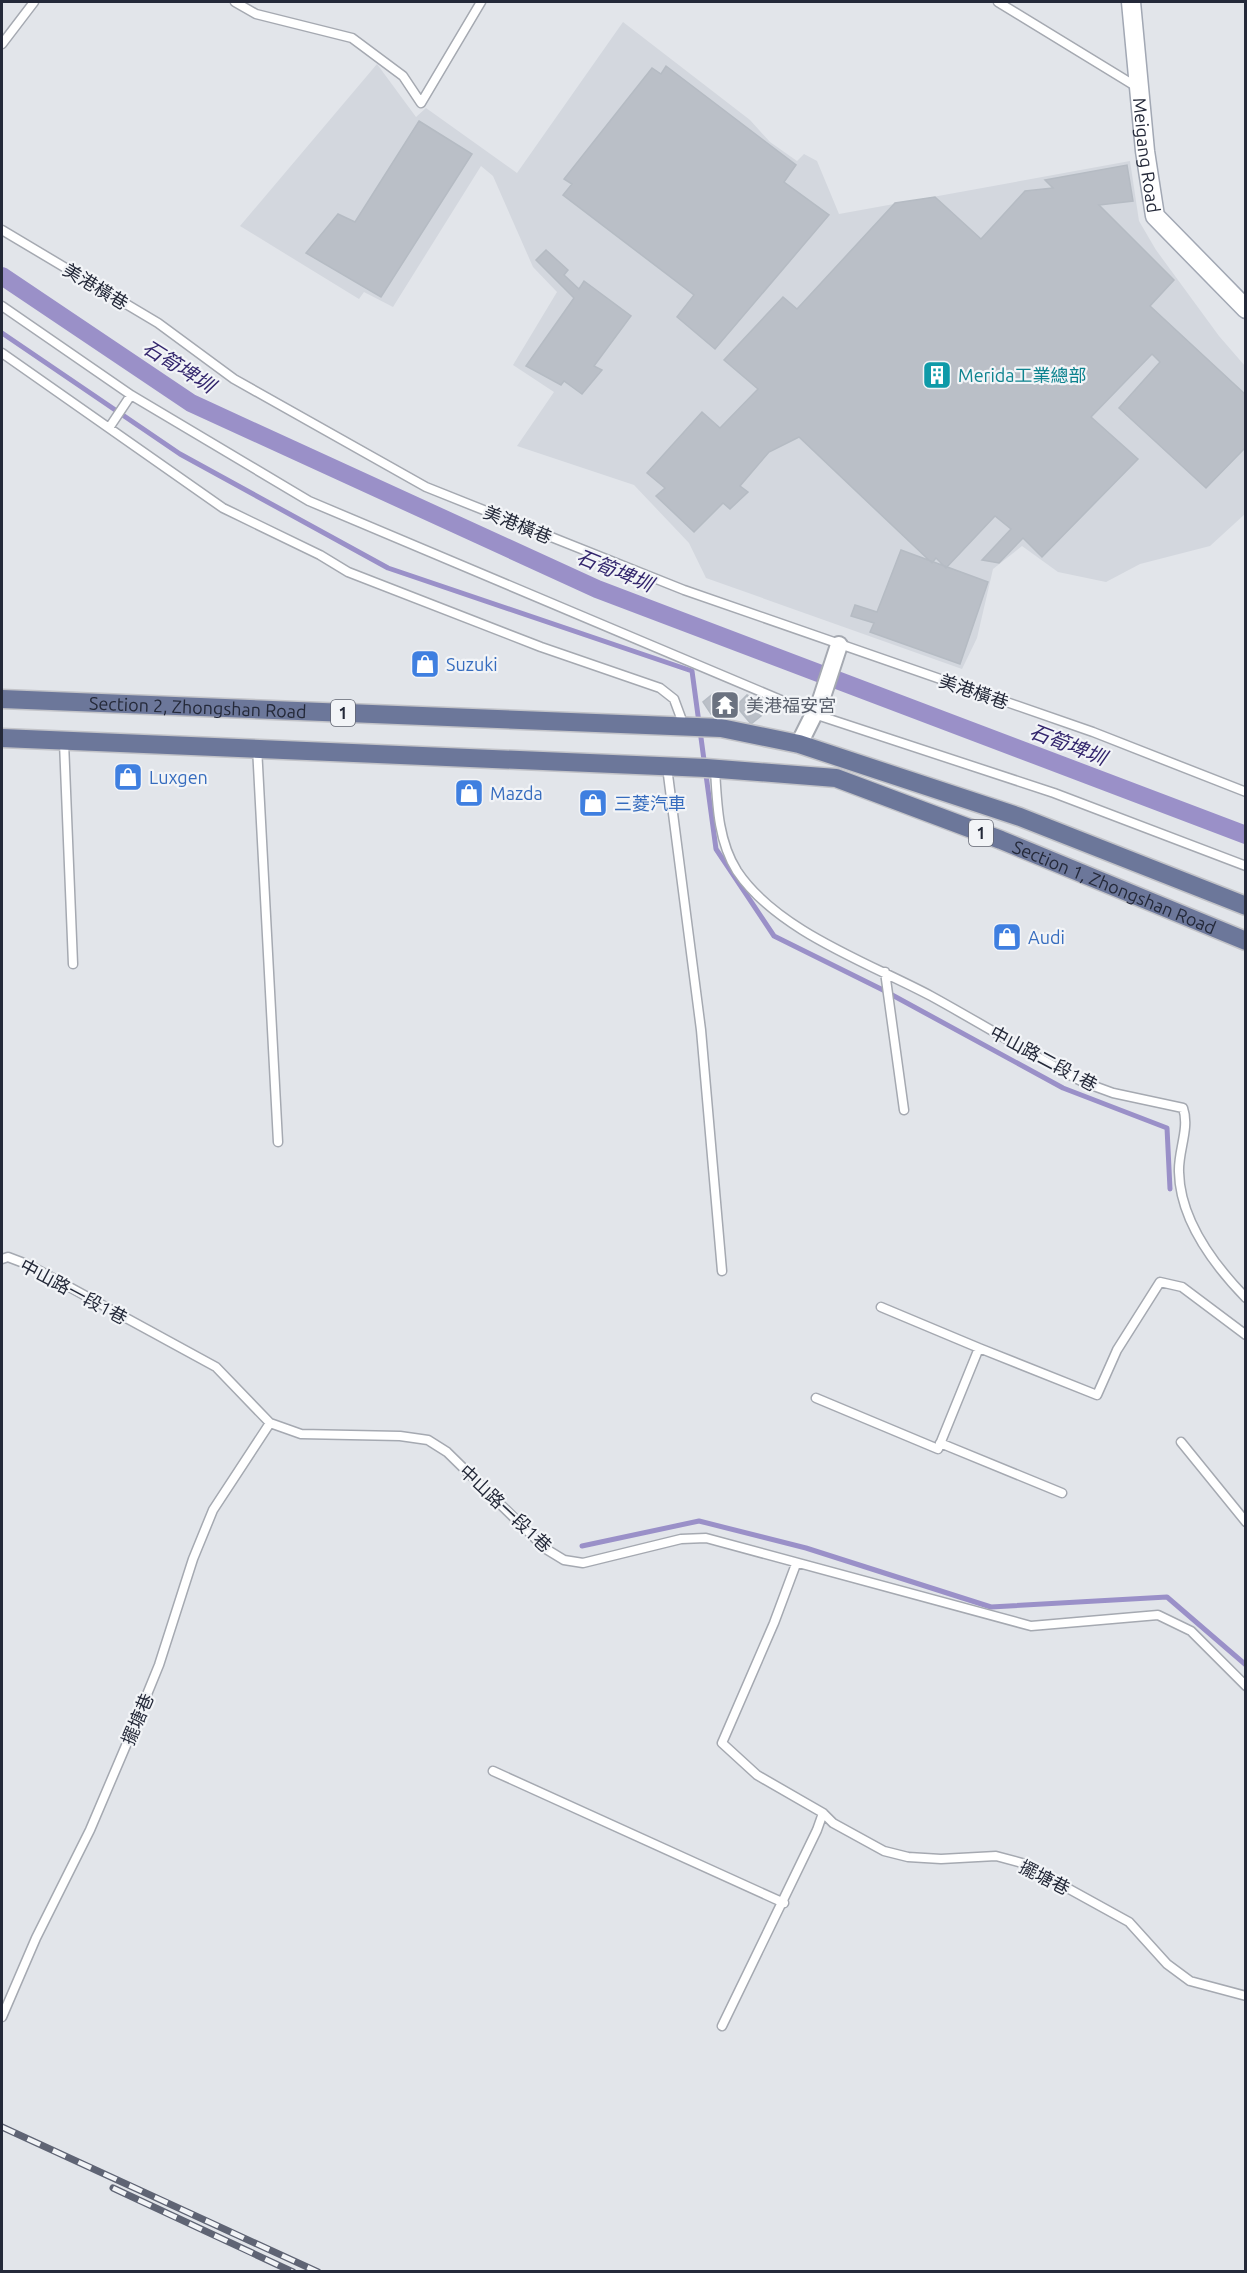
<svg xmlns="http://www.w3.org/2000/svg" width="1247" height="2273" font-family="Ubuntu,'Noto Sans TC',sans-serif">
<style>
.built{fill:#d3d7de}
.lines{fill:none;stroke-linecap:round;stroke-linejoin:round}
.stream{stroke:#9a90c8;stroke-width:5}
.canal{stroke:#9a90c8;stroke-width:18}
.building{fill:#babfc7;stroke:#b5bbc3;stroke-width:1.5}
.lane-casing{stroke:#a5a9b1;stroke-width:11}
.street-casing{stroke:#a5a9b1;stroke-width:20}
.secondary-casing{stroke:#a2a8b4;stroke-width:21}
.primary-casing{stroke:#c2c3c8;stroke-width:21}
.lane{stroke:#fff;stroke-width:8}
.street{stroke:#fff;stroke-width:16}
.secondary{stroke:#fff;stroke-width:18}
.primary{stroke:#6c779a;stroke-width:18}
.rail-casing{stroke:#5f6474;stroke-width:7}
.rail{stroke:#f2f4f7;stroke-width:4.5;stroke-dasharray:14;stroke-linecap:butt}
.labels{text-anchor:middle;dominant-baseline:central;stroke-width:4.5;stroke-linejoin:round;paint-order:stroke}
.shield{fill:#f2f4f7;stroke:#626672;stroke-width:1.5}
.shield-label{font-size:16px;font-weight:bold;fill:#242939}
.street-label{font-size:18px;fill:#242939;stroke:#f2f4f7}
.culture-label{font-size:18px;fill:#0d838f;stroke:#f2f4f7;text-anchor:start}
.shop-label{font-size:18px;fill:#366cbe;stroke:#f2f4f7;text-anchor:start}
.worship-label{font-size:18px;fill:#5b616d;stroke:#f2f4f7;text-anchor:start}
.water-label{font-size:20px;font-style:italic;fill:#33266d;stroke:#f2f4f7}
</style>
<rect width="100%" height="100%" fill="#e2e5ea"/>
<path class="built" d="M623,22l127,98 20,22 27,19 7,-7 13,7 22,53 291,-53 9,60 17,29 63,86 26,30v148l-35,32 -70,18 -34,18 -48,-10 -36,-26 -29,23 -16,69 -15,31 -256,-91 -17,-35 -55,-58 -117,-39 37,-54 -41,-27 44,-73 -24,-25 -40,-91 -12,-10 -88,141 -29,-15 -5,7 -119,-73 137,-162 39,53 10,-9 91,65z"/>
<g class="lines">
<path class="stream" d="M2,333l178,121 208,114 304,103 24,178 58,87 109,54 180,98 104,40 3,61
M582,1546l117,-25 107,27 185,59 176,-10 79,68"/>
<path class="canal" d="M2,276l189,127 406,186 649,246"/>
</g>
<path class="building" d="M666,66l130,99 -12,17 45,33 -114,134 -38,-32 17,-22 -131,-100 9,-11 -8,-5 88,-111 9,6z
M419,121l53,33 -91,143 -75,-44 32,-39 17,8z
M1127,165l6,36 -34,4 75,75 -24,26 96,89v52l-40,41 -87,-80 41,-46 -8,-8 -61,63 47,42 -96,98 -19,-19 -24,25 -17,-3 29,-31 -16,-13 -49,52 -10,-10 -4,5 -133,-126 -30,15 -29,34 8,6 -18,17 -7,-6 -29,29 -38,-36 9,-8 -18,-15 55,-61 18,16 38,-39 -34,-29 59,-63 14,12 98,-106 40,-6 46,42 44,-48 28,-3 -8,-8z
M546,250l22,20 -4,5 15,14 5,-8 47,35 -37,50 8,4 -20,24 -18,-13 -3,4 -35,-19 48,-68 -38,-38z
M901,550l87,32 -28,82 -90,-32 4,-9 -23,-7 4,-11 22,7z
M714,693l3,5 -6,4 6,8 -6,4 -8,-12z
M724,694l12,14 -9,8 -12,-14z
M747,695l12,6 8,10 -16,13 -15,-18z"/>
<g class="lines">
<g class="lane-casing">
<path id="lane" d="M235,2l21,12 96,24 51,38 18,27 60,-101
M998,2l139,85
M2,44l32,-42
M2,230l156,93 76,56 192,108 258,103 409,142 153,60
M2,306l129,89 178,106 505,213 240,79 192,73
M2,353l221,155 97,47 28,17 193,75 119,41 14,11 10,27
M109,428l22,-33
M64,742l9,222
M257,747l21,395
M667,767l34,263 21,241
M715,769c2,35 3,72 22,102 40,60 132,92 194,125 51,28 101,59 152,86l30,11 70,15c7,20 -5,43 -4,64 1,48 35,93 67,126
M885,972l19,138
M2,1259l6,-2 21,8 187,102 54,56 31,11 99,2 28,4 19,12 99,97 18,11 19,3 98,-24 25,-1 325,88 127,-11 33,16 55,55
M881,1307l98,41
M816,1398l122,51 41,-101 118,47 20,-45 43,-68 22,5 64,48
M1181,1442l65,80
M940,1443l122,50
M796,1564l-22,59 -52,120 35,32 66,38 10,10 51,28 24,6 33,2 55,-3 26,7 107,59 38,42 23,17 56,15
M493,1771l291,132
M2,2017l34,-79 54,-108 40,-94 29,-71 34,-106 20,-49 57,-87
M722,2026l95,-196 6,-17"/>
</g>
<g class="street-casing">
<path id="street" d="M799,744l22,-44 18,-55"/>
</g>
<g class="secondary-casing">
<g id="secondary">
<path id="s1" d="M1131,2l14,149 10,65 91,93"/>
</g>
</g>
<g class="primary-casing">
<g id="primary">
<path id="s2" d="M2,699l719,29 78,16 221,73 226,89"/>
<path id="s3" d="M2,738l704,30 130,10 165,62 245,101"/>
</g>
</g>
<use href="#lane" class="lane"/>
<use href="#street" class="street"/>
<use href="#secondary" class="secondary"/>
<use href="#primary" class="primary"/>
<g class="rail-casing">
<path id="rail" d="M2,2127l316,145
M113,2188l180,84"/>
</g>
<use href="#rail" class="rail"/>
</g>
<defs>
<g id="building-square" transform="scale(1.5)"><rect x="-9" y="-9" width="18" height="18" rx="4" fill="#0f9aa8" stroke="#f2f4f7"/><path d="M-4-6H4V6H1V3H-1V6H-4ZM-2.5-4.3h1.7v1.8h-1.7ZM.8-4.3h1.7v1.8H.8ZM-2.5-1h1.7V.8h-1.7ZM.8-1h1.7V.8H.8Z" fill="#fff"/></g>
<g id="shop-square" transform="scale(1.5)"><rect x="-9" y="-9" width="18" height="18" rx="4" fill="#3f7fe0" stroke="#f2f4f7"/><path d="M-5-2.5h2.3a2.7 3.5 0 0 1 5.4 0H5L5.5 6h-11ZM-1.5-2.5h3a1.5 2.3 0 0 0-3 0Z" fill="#fff"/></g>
<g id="temple-square" transform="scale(1.5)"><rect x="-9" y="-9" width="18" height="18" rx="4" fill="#6b7280" stroke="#f2f4f7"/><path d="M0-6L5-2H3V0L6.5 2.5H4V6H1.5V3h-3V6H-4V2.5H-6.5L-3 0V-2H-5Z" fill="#fff"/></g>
</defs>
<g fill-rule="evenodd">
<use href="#building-square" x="937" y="375"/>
<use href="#shop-square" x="425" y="664"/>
<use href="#temple-square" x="725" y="705"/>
<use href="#shop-square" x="128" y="777"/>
<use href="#shop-square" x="469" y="793"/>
<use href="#shop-square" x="593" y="803"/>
<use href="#shop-square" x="1007" y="937"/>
</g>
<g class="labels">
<g class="shield">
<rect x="331" y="700" width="24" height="26" rx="4.5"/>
<rect x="969" y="820" width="24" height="26" rx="4.5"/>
</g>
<g class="shield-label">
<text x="343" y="713">1</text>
<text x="981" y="833">1</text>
</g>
<g class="street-label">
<text stroke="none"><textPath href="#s1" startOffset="154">Meigang Road</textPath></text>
<text transform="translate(96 286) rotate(31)">美港橫巷</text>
<text transform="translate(518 524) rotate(22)">美港橫巷</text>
<text transform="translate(974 691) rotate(19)">美港橫巷</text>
<text stroke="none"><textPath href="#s2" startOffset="196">Section 2, Zhongshan Road</textPath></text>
<text stroke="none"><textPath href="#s3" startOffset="1134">Section 1, Zhongshan Road</textPath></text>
<text transform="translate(1044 1058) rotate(28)">中山路二段1巷</text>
<text transform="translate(74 1291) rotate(28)">中山路一段1巷</text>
<text transform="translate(506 1508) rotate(43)">中山路一段1巷</text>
<text transform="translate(137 1719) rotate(-67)">擺塘巷</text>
<text transform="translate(1045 1877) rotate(27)">擺塘巷</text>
</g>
<g class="culture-label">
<text x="958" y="375">Merida工業總部</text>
</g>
<g class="shop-label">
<text x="446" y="664">Suzuki</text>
<text x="149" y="777">Luxgen</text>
<text x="490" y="793">Mazda</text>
<text x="614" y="803">三菱汽車</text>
<text x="1028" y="937">Audi</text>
</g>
<g class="worship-label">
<text x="746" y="705">美港福安宮</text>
</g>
<g class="water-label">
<text transform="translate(179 366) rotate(32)">石筍埤圳</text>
<text transform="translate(615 570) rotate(22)">石筍埤圳</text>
<text transform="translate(1068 744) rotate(21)">石筍埤圳</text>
</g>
</g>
<rect width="1247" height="2273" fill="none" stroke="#242939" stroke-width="6"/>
</svg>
